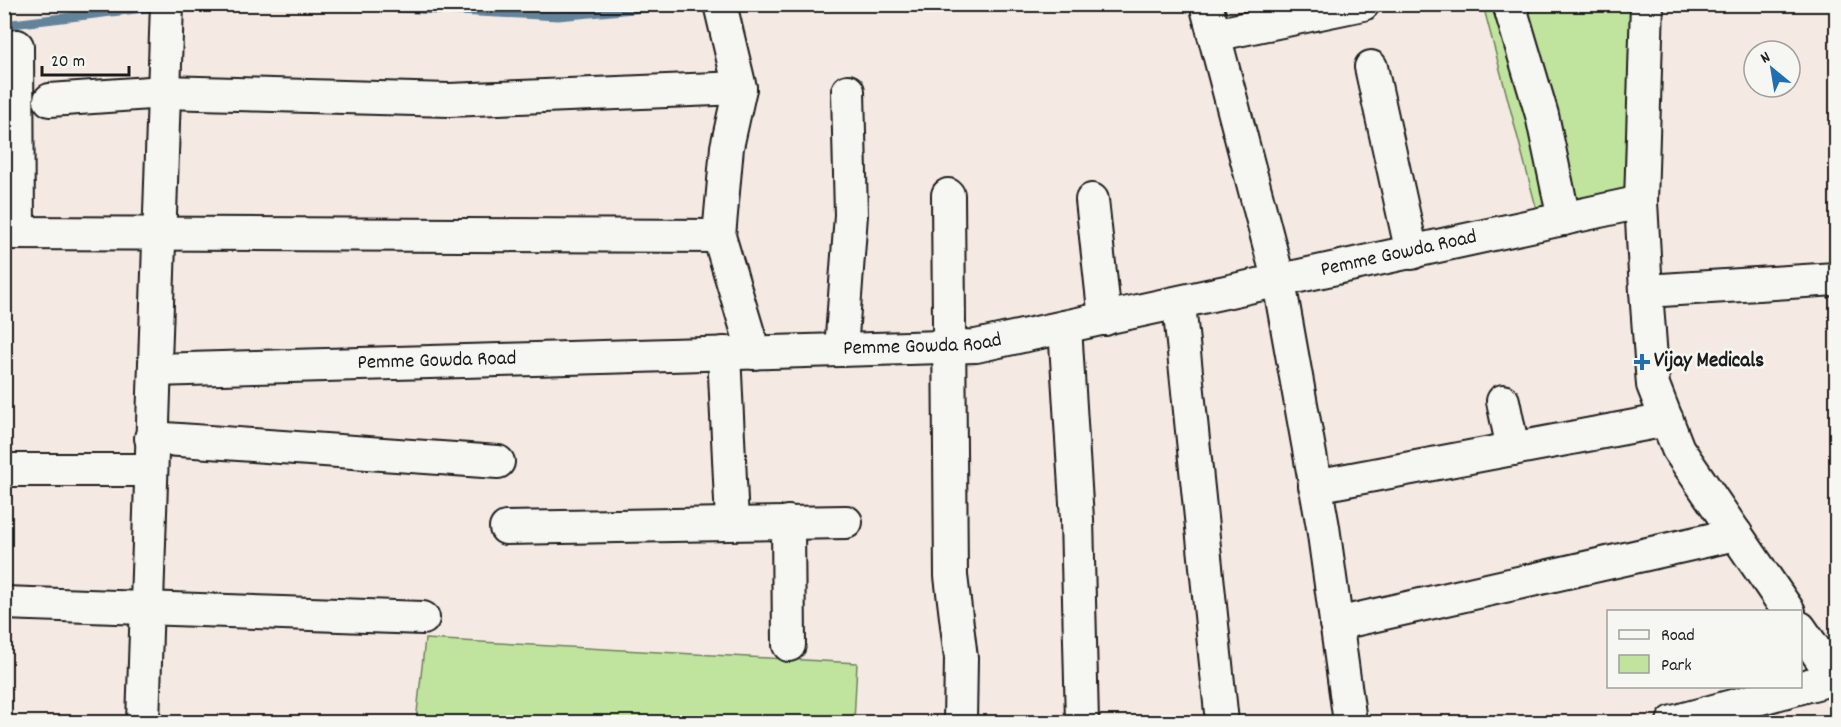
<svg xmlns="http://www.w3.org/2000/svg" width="1841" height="727" font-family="Dekko,sans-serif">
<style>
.green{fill:#c0e49e;stroke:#6e805d;stroke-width:1.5}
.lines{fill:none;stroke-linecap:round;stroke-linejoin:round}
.stream{stroke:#63839b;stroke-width:9}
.minor-casing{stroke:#1c1c1c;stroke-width:36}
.minor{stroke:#f6f6f2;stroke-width:32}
.poi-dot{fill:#1f6fb2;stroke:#f6f6f2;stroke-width:2}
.labels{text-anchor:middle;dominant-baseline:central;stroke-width:5;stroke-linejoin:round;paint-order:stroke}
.street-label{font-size:21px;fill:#1c1c1c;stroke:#f6f6f2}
.poi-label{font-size:21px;font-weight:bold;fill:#1c1c1c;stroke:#f6f6f2;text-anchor:start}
</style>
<rect width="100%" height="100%" fill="#f5eae3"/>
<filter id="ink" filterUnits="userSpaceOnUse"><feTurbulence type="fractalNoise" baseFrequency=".0167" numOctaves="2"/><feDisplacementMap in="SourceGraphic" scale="12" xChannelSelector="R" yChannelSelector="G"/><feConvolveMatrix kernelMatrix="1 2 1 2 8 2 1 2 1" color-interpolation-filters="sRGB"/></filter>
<g filter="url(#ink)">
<path class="green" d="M1483,5h159l8,186 -114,16z
M425,639l432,24 -3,59h-438z"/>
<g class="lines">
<path class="stream" d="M321,4l237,12 129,-12
M4,25l157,-19"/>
<g class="minor-casing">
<g id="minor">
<path d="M720,4l20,84 -13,59 -8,89 35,117"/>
<path d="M1206,4l73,278 44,245 27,195"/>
<path d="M1509,4l33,111 22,104"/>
<path d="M1214,35l149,-31"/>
<path d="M17,46l1,187"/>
<path d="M1371,67l41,186"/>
<path d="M50,100l114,-8 285,8 291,-12"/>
<path d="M948,195l3,381 10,82 -1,64"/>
<path d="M1092,200l13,119"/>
<path d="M1641,202l6,-198"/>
<path d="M4,233l715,3"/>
<path d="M1646,291l7,94 25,64 111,163"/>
<path d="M1179,304l43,418"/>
<path d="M1065,327l12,192 5,203"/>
<path d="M841,350l10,-135 -3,-124"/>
<path d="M724,353l8,169"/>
<path id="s1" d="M155,370l821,-24 665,-144 5,89 190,-12"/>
<path d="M1503,401l10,48"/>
<path d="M151,438l347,24"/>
<path d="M4,470h146"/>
<path d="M1315,486l352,-66"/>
<path d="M788,522l1,123"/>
<path d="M506,528l340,-6"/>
<path d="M4,603l419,15"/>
<path d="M1336,624l400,-90"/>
<path d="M1800,628l36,52"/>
<path d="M143,722l24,-718"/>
<path d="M1673,722l162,-44"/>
</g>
</g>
<use href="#minor" class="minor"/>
</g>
</g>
<path class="poi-dot" d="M1639 353h6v6h6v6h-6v6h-6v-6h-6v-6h6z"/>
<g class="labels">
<g class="street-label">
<text stroke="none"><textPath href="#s1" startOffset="1254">Pemme Gowda Road</textPath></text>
<text stroke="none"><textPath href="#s1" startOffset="768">Pemme Gowda Road</textPath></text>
<text stroke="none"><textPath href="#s1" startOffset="282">Pemme Gowda Road</textPath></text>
</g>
<g class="poi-label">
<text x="1654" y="362">Vijay Medicals</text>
</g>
</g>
<rect width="1841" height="727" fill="none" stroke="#f6f6f2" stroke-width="24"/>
<rect x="12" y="12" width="1817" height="703" fill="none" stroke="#1c1c1c" stroke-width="2" filter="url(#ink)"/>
<rect x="1607" y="610" width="195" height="78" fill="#f6f6f2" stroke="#9f9f9c" stroke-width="1.5"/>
<rect x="1619" y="630" width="30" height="9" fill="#f6f6f2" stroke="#9f9f9c" stroke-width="1.5"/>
<text x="1661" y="640" font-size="18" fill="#1c1c1c">Road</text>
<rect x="1619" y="655" width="30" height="18" fill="#c0e49e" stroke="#9f9f9c" stroke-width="1.5"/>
<text x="1661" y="670" font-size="18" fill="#1c1c1c">Park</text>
<g transform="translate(1772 69) rotate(330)"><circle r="28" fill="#f6f6f2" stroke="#9f9f9c" stroke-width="1.5"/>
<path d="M0-4.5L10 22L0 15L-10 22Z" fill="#1f6fb2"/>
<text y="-9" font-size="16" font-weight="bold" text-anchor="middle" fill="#1c1c1c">N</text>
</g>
<path d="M42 66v9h87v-9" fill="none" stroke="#1c1c1c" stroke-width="3"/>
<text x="51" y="66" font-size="18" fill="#1c1c1c" stroke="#f6f6f2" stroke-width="4.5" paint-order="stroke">20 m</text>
</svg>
